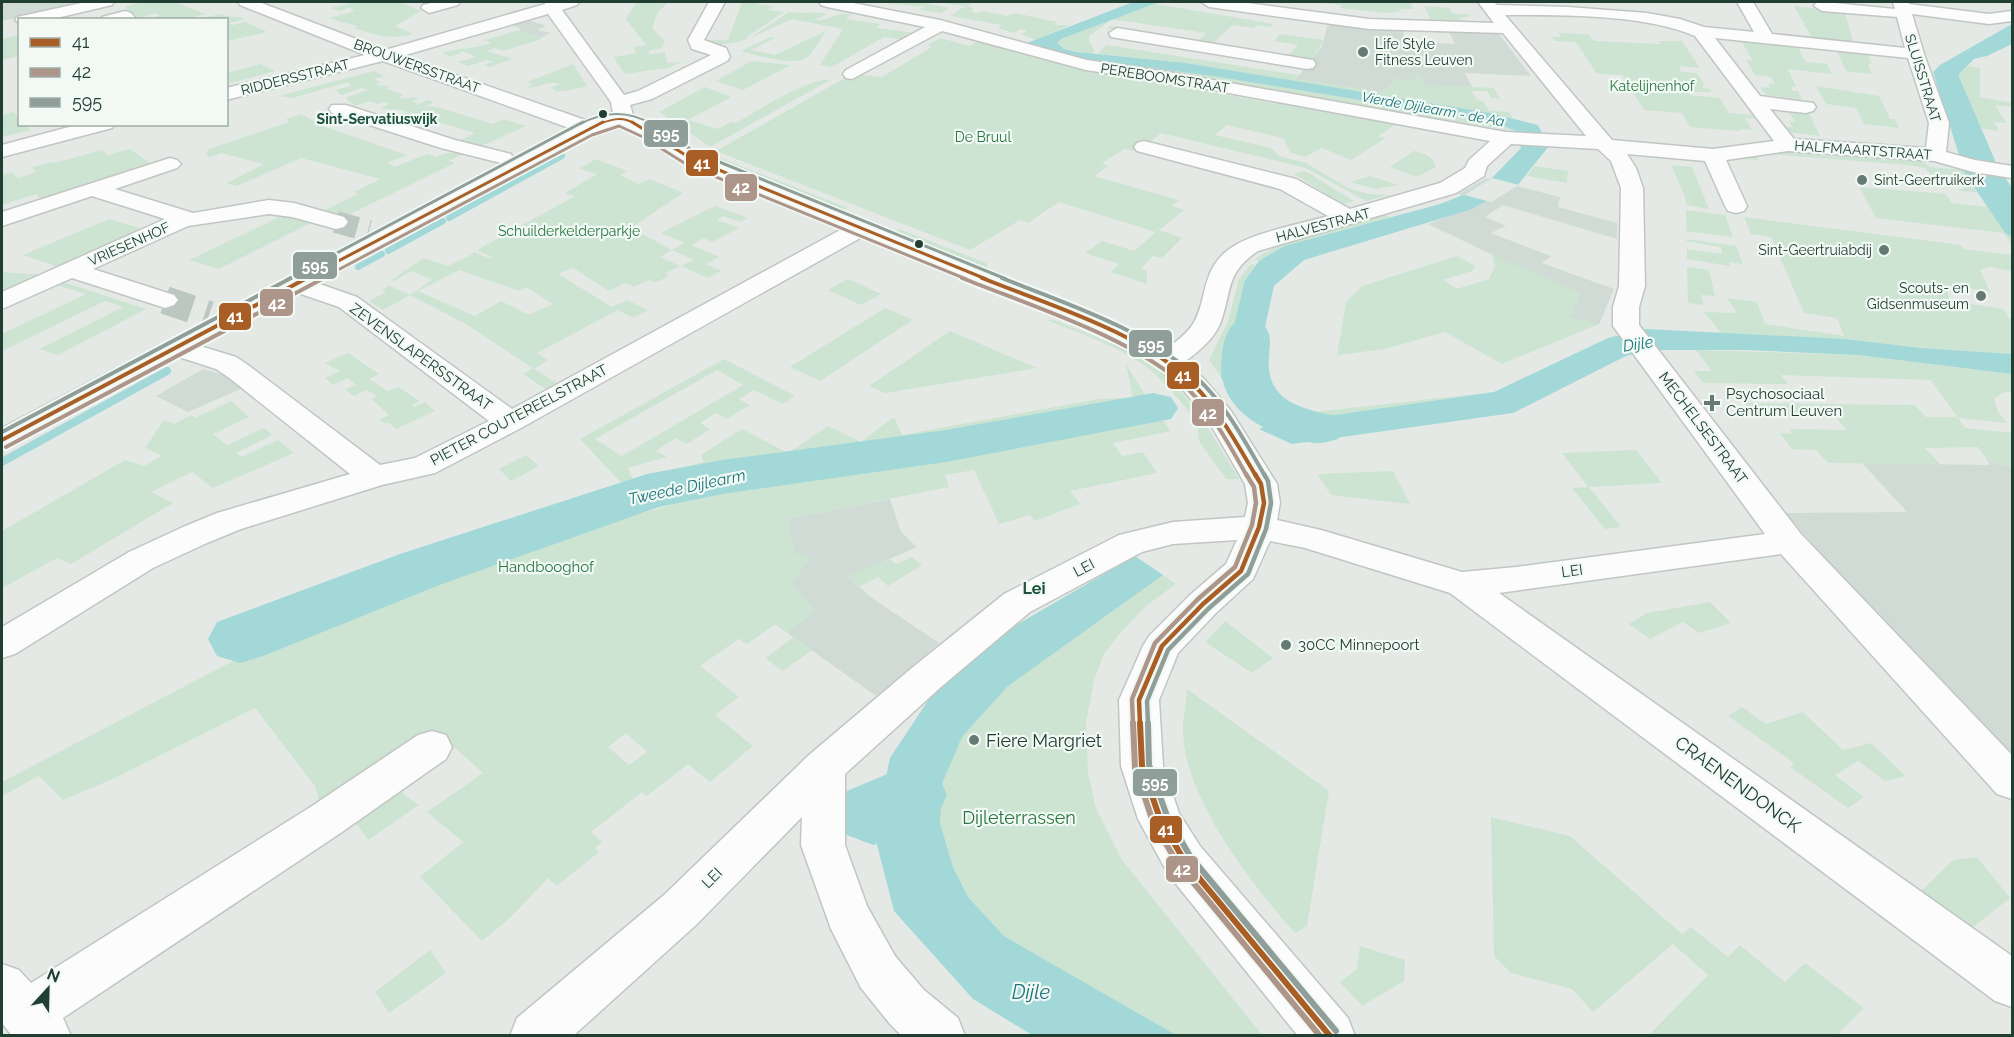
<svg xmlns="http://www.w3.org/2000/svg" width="2014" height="1037" font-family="Raleway,sans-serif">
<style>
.built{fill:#d1dbd6}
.green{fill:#cce4d1;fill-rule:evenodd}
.water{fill:#a3d8d9}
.pier{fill:#e4e9e6}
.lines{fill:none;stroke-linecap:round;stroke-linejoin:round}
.stream-far1{stroke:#a3d8d9;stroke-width:6}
.stream{stroke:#a3d8d9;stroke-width:8}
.river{fill:#a3d8d9;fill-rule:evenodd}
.minor-tunnel-far1{stroke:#bdc7c2;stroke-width:22;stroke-dasharray:22 11;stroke-linecap:butt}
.minor-tunnel{stroke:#bdc7c2;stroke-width:28;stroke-dasharray:28 14;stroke-linecap:butt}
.minor-casing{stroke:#c1c6c3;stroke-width:3}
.minor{fill:#fbfcfb;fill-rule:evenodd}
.bus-1-far4-casing{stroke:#f2f9f5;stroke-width:4.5}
.bus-1-far3-casing{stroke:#f2f9f5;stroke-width:6}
.bus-1-far2-casing{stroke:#f2f9f5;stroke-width:8}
.bus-1-far1-casing{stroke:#f2f9f5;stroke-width:9}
.bus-1-casing{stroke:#f2f9f5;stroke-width:10}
.bus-2-far3-casing{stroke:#f2f9f5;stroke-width:6}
.bus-2-far2-casing{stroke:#f2f9f5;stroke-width:8}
.bus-2-far1-casing{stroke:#f2f9f5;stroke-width:9}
.bus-2-casing{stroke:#f2f9f5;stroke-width:10}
.bus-3-far4-casing{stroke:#f2f9f5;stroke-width:4.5}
.bus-3-far3-casing{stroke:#f2f9f5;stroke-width:6}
.bus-3-far2-casing{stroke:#f2f9f5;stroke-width:8}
.bus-3-far1-casing{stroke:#f2f9f5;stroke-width:9}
.bus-3-casing{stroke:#f2f9f5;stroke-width:10}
.bus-1-far4{stroke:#a85e24;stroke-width:2}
.bus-1-far3{stroke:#a85e24;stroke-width:3}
.bus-1-far2{stroke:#a85e24;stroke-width:4}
.bus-1-far1{stroke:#a85e24;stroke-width:4.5}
.bus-1{stroke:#a85e24;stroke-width:6}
.bus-2-far3{stroke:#ad9689;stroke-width:3}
.bus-2-far2{stroke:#ad9689;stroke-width:4}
.bus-2-far1{stroke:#ad9689;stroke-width:4.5}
.bus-2{stroke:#ad9689;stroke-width:6}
.bus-3-far4{stroke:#909e99;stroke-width:2}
.bus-3-far3{stroke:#909e99;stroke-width:3}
.bus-3-far2{stroke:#909e99;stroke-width:4}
.bus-3-far1{stroke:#909e99;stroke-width:4.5}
.bus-3{stroke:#909e99;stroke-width:6}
.poi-dot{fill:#657a72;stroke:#f2f9f5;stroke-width:2}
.bus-dot{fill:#213e33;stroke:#f2f9f5;stroke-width:2}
.labels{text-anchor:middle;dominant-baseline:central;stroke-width:4.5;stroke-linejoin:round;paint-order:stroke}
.far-poi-label{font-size:14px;fill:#213e33;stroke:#f2f9f5;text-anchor:start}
.far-street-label{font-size:14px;fill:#213e33;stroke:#f2f9f5}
.far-park-label{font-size:14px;fill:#29773f;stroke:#f2f9f5}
.far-water-label{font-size:14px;font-style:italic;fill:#18767c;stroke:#f2f9f5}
.far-neighbourhood-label{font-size:14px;font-weight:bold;fill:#1c513e;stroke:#f2f9f5}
.street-label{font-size:15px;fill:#213e33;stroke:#f2f9f5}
.poi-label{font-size:15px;fill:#213e33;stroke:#f2f9f5;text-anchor:start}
.park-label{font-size:15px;fill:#29773f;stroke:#f2f9f5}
.water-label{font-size:16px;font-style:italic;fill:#18767c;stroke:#f2f9f5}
.neighbourhood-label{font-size:16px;font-weight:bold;fill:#1c513e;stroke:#f2f9f5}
.near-poi-label{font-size:18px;fill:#213e33;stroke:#f2f9f5;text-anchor:start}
.near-street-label{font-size:18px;fill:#213e33;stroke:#f2f9f5}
.near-park-label{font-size:18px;fill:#29773f;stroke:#f2f9f5}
.near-water-label{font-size:20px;font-style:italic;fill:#18767c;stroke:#f2f9f5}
.line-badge{stroke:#f2f9f5;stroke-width:2}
.badge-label{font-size:16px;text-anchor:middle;font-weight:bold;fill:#fff}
</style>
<rect width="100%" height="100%" fill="#e4e9e6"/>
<path class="built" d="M2,2h91l-91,19z
M528,20l18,6 -9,4 14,3 -11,5 -21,-8 2,-1 -9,-4z
M1328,23l73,5 6,14 48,2 -7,-15 49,2 34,45 -66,-3 7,14 -59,-2 -8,15 -112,-17 29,-37z
M1487,178l73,19 -2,10 59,16v16l-114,-34 -18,12 21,9 -15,7 60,23 -9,7 72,26 -15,35 -76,31 -66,-66 32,-9 6,-13 -2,-12 -65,-31 56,-21 -26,-9z
M203,369l26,8 14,11 -55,24 -32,-16z
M1988,461l24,6v288l-139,-144 -88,-98 122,-1 -45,-49 128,2z
M890,499l11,33 16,15 -69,30 24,21 67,45 -63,53 -101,-72 -28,20 -111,-81 152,-44z"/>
<path class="green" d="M141,2h34l30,12c-15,4 -36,10 -50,3l5,-1 -4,-3 -17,5 -14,-11z
M356,2h44l21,9 -26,15 18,8c-22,6 -38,1 -59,-6l3,-2c-8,-3 -19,-4 -28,-8l26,-7 -6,-3 -10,3 -8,-3z
M636,2h32l-10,10 -6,16 13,13 -3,7 -14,3 2,3 15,-2 2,11 14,-1 -13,6 -43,6 -12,-17 24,-4 -4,-6 13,-2 -20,-26z
M742,2h18l-3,2 16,2 -5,4 16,2 -39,26h5l39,-26c14,2 24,-1 38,2l-12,6c14,2 19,-9 37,-5l-7,4 35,5 -3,4 38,5 -12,7 -19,-3 -52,30 -12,-2 23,-36 -51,-10 -42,19c-15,5 -28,8 -43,5v-3h21z
M877,2h97l-7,4 7,3 -3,3 7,1 5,-2 24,5 8,-3 42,9 -3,3h16l-34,15 -15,-6 6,-3 -6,-2 -7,4 -16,-5 4,-3 -51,-9 14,-10 -31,-4 -5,2 20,4 -8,5 -21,-3 3,-3z
M1159,2h3l-6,2 118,20 -4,3 -13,-2 -3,3 -21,-3 -18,16 3,2 -2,2 -109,-17 3,-2 89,14 7,-7 -96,-14z
M1306,2h100l5,1 3,6h-15l1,3 -16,1 -44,-5 2,-3z
M1424,6l25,2 4,6h15l1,3 -10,1 3,6 -30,-1z
M1794,6l51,6 8,30 -41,-4z
M221,14c10,4 16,2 24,5l-16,4 4,2 12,-3 22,10 -40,9 -1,-21 -29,-1z
M1106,20l2,2 -19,14v5l5,8 -1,5 -29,-5 -7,-6 4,-4z
M519,30l23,9 -39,12 -8,-3 -9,3 27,8 -23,8 -6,-2 9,-3 -6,-2 -19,6 -10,-4 18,-5 -13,-6 -11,6 -10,-4c16,-5 32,-4 49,-10l-6,-3z
M826,31c-6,8 -12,22 -20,27 -12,9 -52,-3 -65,-7l29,-14 5,1 -24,12 24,5z
M1559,33l29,1 7,7 65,3 -1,-3h23l18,27 -21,-2 2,6 16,1 8,12h-3l2,3 6,1 1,3h-23l1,3 31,3 9,15 28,2 3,4 -15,-1 7,12 -12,-1v2l-50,-4 -8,-14 -38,-3 -22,-35 -25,-1 -21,-32 -21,-1 -4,-4h10z
M1280,34l44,6 -13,20 -23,-4 10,-11 -24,-4z
M19,35v21l-17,4v-21z
M940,38l30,8 8,-5 104,28 313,56 -17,11 8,2 -35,22 -29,-12 -17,9 -14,-4 -8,-15 -56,-13 -12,10 56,13 8,8 27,7 42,25 20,6 22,1 -24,6 -60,-33 -145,-35 -23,19 -14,-3 -22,14 6,3 -14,10 85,24 -7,6 12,4 -25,20 23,8 -20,20 -9,-2 -12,13 6,2v13l-36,-12 8,-8 -34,-11 17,-12 32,10 22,-19 -97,-30 -31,21 -8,-3 -50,30 -254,-99 136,-77 30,3 50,-30 -4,-2z
M1740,38l56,6 10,18 21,2 5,10 -44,-5 8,18h-5l2,4h5l4,8 -36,-4 -6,-8 10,1 -2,-4h7l-4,-7 -16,-2 -9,-15h6z
M1107,45l191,30 -2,4 81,12 10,-2 7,-11 19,3 5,-10 6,14 70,3 6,11 -9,-1 -4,-7h-15l5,9 6,1 6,10 20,1 4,7 -327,-56 -87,-9 1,-3z
M1836,48l30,3 6,13h-4l4,10 -26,-3z
M1094,60l125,17 275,45 22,9 -181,-28 -143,-27 -100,-14z
M752,61l39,4 48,9 -9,6 -120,67 -51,-35 46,-25 26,10 -43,23 30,9 13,-7 5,1c19,-11 76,-47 94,-43l9,-6 -48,-9 -48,25 -27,-9z
M261,64l14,7 -44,12 -4,-3v-7z
M573,64l14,22c-6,2 -27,6 -33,6l3,-2 -7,-2 10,-4c-14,-5 -21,6 -33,3l6,-3 -6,-2z
M1968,66l12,2v29l32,6v4l-17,-2 11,18 -12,-1 5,9 -20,-3 -20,-51v-3z
M374,71l10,5 -10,3 7,3 -6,3 16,1 -6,2 18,7 -4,3c7,2 13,-2 21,0l-8,3 6,3 10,-4 6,2 -8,4 11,1 56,17 11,-5 22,7 -49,22 -21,-6 19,-9 -60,-18 -13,5 -9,-2 15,-6c-12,-4 -17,-1 -27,-4l8,-4 -5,-2 -7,2 -7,-3 -15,5 -10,-8 23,-8 -6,-2 -21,7 -5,-5 15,-4 -3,-4 -56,16 -13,-2z
M1816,86l63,10 11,23h5l4,9 -35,-4 -8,-16 -30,-4z
M1788,111l21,2 11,23 -32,-4 -6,-6 10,1 -3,-6 6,1z
M14,112l5,6 1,6 6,1 5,5 -29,7v-22z
M301,114l24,13 82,28 -20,8 8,4 32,-13 9,3c12,-6 19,-3 31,-5l-18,9 6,2 -109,53 -21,-6 33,-16 -4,-2 26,-13 -79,-21 -64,28 -10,-3 37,-19 -43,-11 -10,4 -5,-1 3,-7 80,-27 -3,-3z
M130,149l21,15 -149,50 39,-15 -5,-5 -34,11v-30l10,-3 6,6 18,-6 -4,-5 20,-5 2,1 48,-13 6,5z
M1414,151c9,2 20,5 22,16l-19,10 -27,-10z
M1784,151l51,6 12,-5 24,7 4,-2 8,3 39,1 8,6 34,3 41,63 7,4v7l-9,-11 -127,-15 -17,-31 87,7 6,9 35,4 -10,-15 -19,-1 6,-3c-4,-2 -6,-4 -9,-7 -8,-6 -16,-5 -24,-6l-6,-7 -16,-3 -154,-12 4,7 -22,-1 3,-5z
M710,154l138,54 -8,4 -4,-1v-4l-126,-50 -8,1z
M596,159l31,12 -7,4 19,9 11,-5 33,14 -52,35 41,22 13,-7 -24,-10 54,-27 33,12 -8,4 -17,-6 -6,4 22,8 -27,14 -8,-4 -13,7 28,12 -13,7 15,7 -13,7 -27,-12 13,-6 -22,-10 -12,7 20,9 -14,7 3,3 -14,7 -6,-3 -15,7 -9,-4 -16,8 -36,-23 -15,6 54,33 15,-7 21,10 -15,8 -15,-8 -81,43 11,7 -14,9 26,16 -11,6 -26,-17 10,-6 -69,-45 -54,-28 -27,15 -14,-9 17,-9 -4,-2 7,-4 21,9 22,-15 -20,-9 -18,10 -3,-1 33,-22 24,8 25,-12v-2l16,6 3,-1 -15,-7 98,-54 -10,-3 32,-19 -18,-5zM459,270l60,21 7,-4 27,17 -24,11 -28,-14 -26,15 -57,-25z
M1671,165l21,2 17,42 -23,-4 -1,-9z
M1534,166l34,5 -1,12 -40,-7z
M1305,171l49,30 -11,3 -49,-30z
M1370,176l28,9 -22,4 -26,-7z
M1686,210l39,5 8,22 -47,-6z
M284,215l27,8 -92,46 -30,-9z
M1386,215l4,2 -106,29 -25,15 -4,-2 24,-15z
M1744,217l217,28 3,4 48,6v16l-23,-4 -9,3 10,22 -35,-6 2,5 -11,-1 5,11 53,8 5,10h3v35l-91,-6 -75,-9 -125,-6 -17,-21 33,1 -10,-15 30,4 8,22 79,12 -7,-18 -33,-5 -33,-76 -20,-3z
M109,219l38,11 -86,38 -38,-13z
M899,229l87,34 2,5 -93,-37z
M1686,239l50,7 7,18 -14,-2 1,4 -43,-7v-10l35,5 -1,-7 -35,-6z
M1493,255l88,38 -11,24 29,7 -97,40 -57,-32 -60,17 -48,6 9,-53 16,-16 95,-30 18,10 -3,5 -29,9 14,9 32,-10 6,-12z
M1251,264l4,1 -10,15 -24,97 -12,-17 19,-39 11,-42z
M1687,267l22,3 6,26 -14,-1 3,10 -16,-2z
M2,272l42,3 -42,19z
M848,279l33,15 -20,11 -33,-15z
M60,281l86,28 -88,46 -19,-6 84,-42 -18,-6 -103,50v-17l84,-40 -32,-10z
M885,308l28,12 -93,61 -30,-14z
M1047,320h7c41,17 90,32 122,66 7,8 14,17 20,26l-6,1c-15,-18 -30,-37 -49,-50 -28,-19 -63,-30 -94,-43z
M950,331l87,37 -152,25 -16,-7z
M1696,350l163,5 153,19v17l-10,2 -8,6 4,13 9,11 -49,-5 7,10 47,5v34l-24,-6 -10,-14 -53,1 15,16 -112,-1 -12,-13 -24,-1 -13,-16 13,1 -3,-5 57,1 -10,-13 -81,-1 -10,-13 170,2 11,12h31l-26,-37 -150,-5 7,9 -85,-1 -9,-12h18z
M348,353l31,21 -10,5 19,12 10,-4 22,14 -8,4 2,2 11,-5 10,9 -39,18 -8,-7 -3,2 -6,-4 10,-5 -17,-16 5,-3 -10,-6 -13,6 -9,-7 11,-4 -8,-7 -15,7 -8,-7 15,-7 -15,-8z
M724,359l71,37 -12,8 -29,-14 -15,9 11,6 -23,14 -11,-6 -16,10 10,6 -23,15 -11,-6 -20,13 11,6 -39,11 6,14 70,-20 -3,-7 41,-26 46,24 40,-27 33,16 33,-25 8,18 197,-36 34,-1 -7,-34 26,42 -183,34 -32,-1 -233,27 -78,22 -46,-49zM717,370l26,15 -121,71 -27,-17z
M1494,392l-194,28 -13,-5z
M231,401l18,16 -36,17 14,11 37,-17 8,7 -36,18 5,4 37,-17 16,13 -81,35 -21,-16 -41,20 22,11 -102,61 -14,-6 -55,30v-57l123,-71 19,6 18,-10 -17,-8 19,-28 10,4 17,-9 4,3z
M1162,419l9,12 -58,12 9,13 21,-4 14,21 -87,18 10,13 -45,17 -5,-6 -31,9 -25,-54 -29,5 4,12 -161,32 6,34 16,5 -18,26 24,27 -29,22 -12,-9 -28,20 -7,-6 -40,28 39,31 -24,18 38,31 -43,36 -22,-18 -41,32 -5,-4 -51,40 11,10 -7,6 4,4 -42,34 -9,-8 -36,38 -30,25 -62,-64 43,-35 -36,-30 56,-39 -41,-37 -120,73 -7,-23 -60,-78 -140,70 -52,22 -24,-24 -37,20v-14l250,-131 286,-109 191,-53 225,-30zM626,733l21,19 -18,13 -21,-18z
M1205,423l34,56h-13l-27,-38 -2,-16z
M1636,450l26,33 -73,4 32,40 -16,2 -33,-41 16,-1 -26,-34z
M526,455l13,11 -28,15 -12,-12z
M1393,471l17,33 -79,-9 -14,-21z
M912,557l10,8 -34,21 -10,-9 -19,10 -11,-11 42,-17 6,5z
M1163,575l13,9 -30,22 -26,27 -16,21 -10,26 -8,43 2,50 8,35 26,52 140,175h-86l-172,-99 -36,-39 -15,-30 -13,-44 2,-39 20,-47 45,-50z
M1710,602l21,21 -32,10 -16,-11 -33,17 -21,-15 18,-11z
M1225,621l48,37 -21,15 -47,-31z
M794,637l18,13 -29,21 -18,-13z
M1187,689l142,102 -22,135 -12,7c-42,-47 -112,-136 -112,-203 0,-13 3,-27 4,-41z
M1742,707l24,17 37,-12 40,38 28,-7 35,33 -21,5 -27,-20 -23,14 29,22 -16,11 -58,-41 4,-4 -66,-47z
M391,785l28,20 -51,35 -20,-28z
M1491,817l79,19 112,98 9,-7 37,30 12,-12 45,37 20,-19 59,45 -27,27h-188l59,-60 -35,-31 -80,68 -21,-23 -61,-16 -17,-17z
M1977,857l33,41 -39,31 -51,-37 33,-32z
M1360,946l45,14 -1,21 -42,25 -22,-24 17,-13z
M430,950l16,23 -57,40 -14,-21z"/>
<path class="water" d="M1133,2h26l-98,37 -4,4 7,6 13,3 109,11 304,50 48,12 11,21 -32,40 -48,24 -165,50 -30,26 -11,50 3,39 7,27 -25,12 -27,-37 24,-97 14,-19 25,-15 156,-42 23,-9 28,-16 30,-31 -5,-17 -22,-9 -275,-45 -141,-19 -51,-15z
M2012,24v20l-25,12 -13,3 -15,15v3l38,88 15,23v49l-7,-4 -42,-63 12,1 -16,-16 -26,-83 7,-7z
M1645,329l201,10 75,9 91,6v20l-154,-19 -113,-5h-96l-23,6 -113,57 -221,31 -33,-15 28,-14 13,5 194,-28 114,-54z
M1135,556l28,19 -156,112 -45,50 -20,47 -2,39 13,44 15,30 36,39 172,99h-144l-59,-36 -79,-88 -20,-78 16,-75 39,-59 55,-55z"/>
<path class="pier" d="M1492,178l27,7 -28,17 -27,-7z"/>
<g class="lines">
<path class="stream-far1" d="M449,218l113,-62
M388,251l55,-30
M358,267l24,-13"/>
<path class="stream" d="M2,462l165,-91"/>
<path class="river" d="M1248,321l16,4c8,11 6,18 5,31 -4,47 33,52 69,61l8,11 -8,11c-5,1 -12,4 -18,4 -9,1 -19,-3 -27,-5 -40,-10 -78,-36 -71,-83 1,-11 3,-20 10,-30z
M1153,393l18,4 7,11 -7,11 -225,43 -224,32 -63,13 -217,77 -179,72 -23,7 -23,-7 -9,-17 9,-17 183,-68 247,-80 75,-14 224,-30z
M911,764l26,9 10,22 -10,22 -38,18 -26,10 -26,-10 -11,-22 11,-22z"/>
<path class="minor-tunnel-far1" d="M336,222l33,9"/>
<path class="minor-tunnel" d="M165,300l44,15"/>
<g class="minor-casing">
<path id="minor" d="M86,2h28l-2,3 -64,15h-28v4l-5,-4 2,-3z
M238,2h21l126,48 160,-46 1,-2h33l-2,3 -15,5 62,85 14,-4 73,-36 -19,-6 -4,-9 21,-38h16l-21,38 22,8 4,9 -3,4 -75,38 -22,6 3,10c24,8 44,28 66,40l420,169 47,25c10,-7 20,-15 27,-25 15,-24 7,-52 35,-74 21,-17 73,-26 100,-34l-48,-27 -143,-38 -3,-4 3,-4 7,-2 152,38 54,30 90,-26 25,-15 4,-8 21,-19 -316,-58 -88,-13 -144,-39 -90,48 -6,-1 -3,-4 3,-4 79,-43 -98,-20 -6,-2 -2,-3h29l92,18 147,40 87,13 332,59 80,4 -83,-103 -134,-4 -160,-22 -8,-5h39l129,17 125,4 -16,-21h16l3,3 71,2 79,6 33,6 24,8 50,5 -17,-30h16l19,32 133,14 -8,-31 -75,-6 -8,-5 2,-3 9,-1 70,7 -2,-7h16v2l80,10 23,-3v10l-23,3 -77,-10 13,43 24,66 -3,29 29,8 37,6v12l-39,-6 -39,-11 -146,-10 -62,9 21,46 -3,5 -8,2 -8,-2 -3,-5 -20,-45 -78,-7 9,14 7,20 2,98 -6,21v18l162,209 211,221v44l-15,-5 -216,-240 -282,39 513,363v51l-17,-6 -545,-408 -145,-45 -35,-7 -17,38 -37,34 -38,40 -19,47 4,66 16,47 21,33 148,172 7,18h-57l-130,-162 -30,-55 -17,-53 -2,-66 24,-54 6,-10 41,-41 36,-31 11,-24 -64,4 -31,8 -112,60 -89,75 -96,87v71l22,61 28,50 29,34 34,28 7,18h-63l-12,-12 -29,-36 -30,-59 -30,-84 1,-28 -106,108 -123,111h-63l7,-18 147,-123 145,-140 104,-88 91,-73 115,-59 54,-13 72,-5 3,-14 -3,-19 -37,-64 -24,-29 -27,-24 -56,-31 -239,-99 -341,191 -86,45 -53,12 -141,44 -34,14 -54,25 -138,86 -13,4v-31l127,-75 54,-25 34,-14 133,-39 -122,-97 -12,-8 -37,-12 -166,89 -11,3v-21l503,-264 -64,-16 -109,-35 -3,-4 3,-4h14l109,35 56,14 2,6 59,-31 -189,-68 -157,39v-12l139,-33 -125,-50zM548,14l63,88 2,11 -25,8 -186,-65zM1505,15c56,0 139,-1 190,21l79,105 -61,8 -101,-9zM1715,38l193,20 21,65 -3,25 -132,-9 -24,-30 36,4 7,-2 3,-4 -3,-4 -53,-7zM619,124l16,7 25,19 25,13 157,66 -330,180 -155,-112 -40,-14 279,-151zM1511,144l87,5 13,12 10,27 -2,98 -6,21v19l152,208 -249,33 -54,5 -141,-42 -44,-10 3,-17 -3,-19 -46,-73 -27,-32 -20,-17c13,-9 30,-23 36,-38 13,-34 4,-50 38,-73l198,-58 28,-17 3,-10zM298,293l41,14 150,114 -74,37 -35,7 -132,-100 -12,-8 -36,-11z
M435,2h25l-2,3 -29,8 -8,-5 2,-3z
M125,11l6,2 6,7h-37l2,-3z
M1117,28l190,31 6,1 3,4 -3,4 -6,1 -196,-32 -2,-4z
M80,124h35l-3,4 -110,29v-12z
M170,158l7,2 4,4 -4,4 -62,21 78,24 76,-13 25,3 50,14 4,5 -4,5 -8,2 -44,-12 -23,-3 -81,12 -95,43 81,26 4,5 -4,5 -9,3 -9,-3 -84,-27 -70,31v-17l163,-73 -73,-23 -90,30v-14z
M432,731l14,4 6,12 -6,12 -104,73 -279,186 8,18h-59l-10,-13v-59l17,6 12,13 281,-177 106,-71z"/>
</g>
<use href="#minor" class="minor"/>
<g class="bus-1-far4-casing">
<path id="bus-1-far4" d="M599,124c13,-5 24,-8 36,0"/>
</g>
<g class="bus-1-far3-casing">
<path id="bus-1-far3" d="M632,122l60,37 294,120
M304,279l299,-157"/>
</g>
<g class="bus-1-far2-casing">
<path id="bus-1-far2" d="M982,278c67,27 162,55 212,107 26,27 43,59 62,91
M2,440l305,-162"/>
</g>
<g class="bus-1-far1-casing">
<path id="bus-1-far1" d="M1140,724l-1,-24 23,-54 41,-42 38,-33 18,-44 5,-24 -3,-19 -6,-10"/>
</g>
<g class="bus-1-casing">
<path id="bus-1" d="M1140,723l2,43 18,53 24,41 146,176"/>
</g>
<g class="bus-2-far3-casing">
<path id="bus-2-far3" d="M321,279l271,-144 27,-9 24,11 46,29 277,113"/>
</g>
<g class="bus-2-far2-casing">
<path id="bus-2-far2" d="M962,278c69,28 173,60 226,111 25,25 42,57 59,87
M6,447l318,-169"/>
</g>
<g class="bus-2-far1-casing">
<path id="bus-2-far1" d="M1133,724l-1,-25 23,-56 43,-44 37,-32 17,-42 4,-22 -2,-16 -8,-13"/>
</g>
<g class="bus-2-casing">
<path id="bus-2" d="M1133,723l2,45 18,54 25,42 142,172"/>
</g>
<g class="bus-3-far4-casing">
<path id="bus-3-far4" d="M580,124c24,-13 48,-14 72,0"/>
</g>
<g class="bus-3-far3-casing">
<path id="bus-3-far3" d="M649,122l46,30 311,127
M288,279l295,-157"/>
</g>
<g class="bus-3-far2-casing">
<path id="bus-3-far2" d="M1002,278c67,27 142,50 195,100 29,27 48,64 68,98
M2,432l289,-154"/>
</g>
<g class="bus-3-far1-casing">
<path id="bus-3-far1" d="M1148,724l-1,-23 21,-51 40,-41 40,-35 18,-45 5,-26 -3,-22 -4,-7"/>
</g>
<g class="bus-3-casing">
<path id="bus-3" d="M1148,723l1,42 18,51 23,40 146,175"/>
</g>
<use href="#bus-1-far4" class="bus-1-far4"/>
<use href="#bus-1-far3" class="bus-1-far3"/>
<use href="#bus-1-far2" class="bus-1-far2"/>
<use href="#bus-1-far1" class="bus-1-far1"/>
<use href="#bus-1" class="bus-1"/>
<use href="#bus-2-far3" class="bus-2-far3"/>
<use href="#bus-2-far2" class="bus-2-far2"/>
<use href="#bus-2-far1" class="bus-2-far1"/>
<use href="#bus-2" class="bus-2"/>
<use href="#bus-3-far4" class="bus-3-far4"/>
<use href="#bus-3-far3" class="bus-3-far3"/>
<use href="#bus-3-far2" class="bus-3-far2"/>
<use href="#bus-3-far1" class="bus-3-far1"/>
<use href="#bus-3" class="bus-3"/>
</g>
<g class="poi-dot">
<circle cx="1363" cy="52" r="6"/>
<circle cx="1862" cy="180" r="6"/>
<circle cx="1884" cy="250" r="6"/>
<circle cx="1981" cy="296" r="6"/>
<path d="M1709 394h6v6h6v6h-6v6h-6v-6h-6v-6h6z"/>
<circle cx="1286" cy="645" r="6"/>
<circle cx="974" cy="740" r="6"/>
</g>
<g class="bus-dot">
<circle cx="603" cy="114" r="5"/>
<circle cx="919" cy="244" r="5"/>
</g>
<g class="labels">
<g class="far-poi-label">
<text x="1375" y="44">Life Style<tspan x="1375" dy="16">Fitness Leuven</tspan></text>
<text x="1874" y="180">Sint-Geertruikerk</text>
<text x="1872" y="250" text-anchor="end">Sint-Geertruiabdij</text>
<text x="1969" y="288" text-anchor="end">Scouts- en<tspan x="1969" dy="16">Gidsenmuseum</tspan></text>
</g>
<g class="far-street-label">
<text transform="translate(417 66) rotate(20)">BROUWERSSTRAAT</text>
<text transform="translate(295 77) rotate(-14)">RIDDERSSTRAAT</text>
<text transform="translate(1165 78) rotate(9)">PEREBOOMSTRAAT</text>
<text transform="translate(1923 78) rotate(73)">SLUISSTRAAT</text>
<text transform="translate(1863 150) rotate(4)">HALFMAARTSTRAAT</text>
<text transform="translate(1323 225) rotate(-15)">HALVESTRAAT</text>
<text transform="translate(129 244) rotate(-24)">VRIESENHOF</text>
</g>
<g class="far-park-label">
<text x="1652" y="86">Katelijnenhof</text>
<text x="983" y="137">De Bruul</text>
<text x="569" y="231">Schuilderkelderparkje</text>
</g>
<g class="far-water-label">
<text transform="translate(1433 109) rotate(10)">Vierde Dijlearm - de Aa</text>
</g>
<g class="far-neighbourhood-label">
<text x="377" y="119">Sint-Servatiuswijk</text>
</g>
<g class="street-label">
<text transform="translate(421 357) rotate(36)">ZEVENSLAPERSSTRAAT</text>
<text transform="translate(519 415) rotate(-28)">PIETER COUTEREELSTRAAT</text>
<text transform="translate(1703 428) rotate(53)">MECHELSESTRAAT</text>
<text transform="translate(1084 568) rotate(-28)">LEI</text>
<text transform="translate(1572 571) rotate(-8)">LEI</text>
<text transform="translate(712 878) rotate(-45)">LEI</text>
</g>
<g class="poi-label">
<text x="1726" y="394">Psychosociaal<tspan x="1726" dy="17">Centrum Leuven</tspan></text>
<text x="1298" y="645">30CC Minnepoort</text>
</g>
<g class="park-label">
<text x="546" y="567">Handbooghof</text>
</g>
<g class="water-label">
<text transform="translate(1638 344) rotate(-9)">Dijle</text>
<text transform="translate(687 487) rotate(-12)">Tweede Dijlearm</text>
</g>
<g class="neighbourhood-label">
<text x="1034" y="588">Lei</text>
</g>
<g class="near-poi-label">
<text x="986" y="740">Fiere Margriet</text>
</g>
<g class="near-street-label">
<text transform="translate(1738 784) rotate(36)">CRAENENDONCK</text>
</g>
<g class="near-park-label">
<text x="1019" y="817">Dijleterrassen</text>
</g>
<g class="near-water-label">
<text x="1031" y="992">Dijle</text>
</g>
</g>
<g class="line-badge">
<rect x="643" y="119" width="46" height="29" rx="6" fill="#909e99"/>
<rect x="685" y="149" width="34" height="28" rx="6" fill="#a85e24"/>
<rect x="724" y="173" width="34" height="29" rx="6" fill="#ad9689"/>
<rect x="292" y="251" width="46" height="29" rx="6" fill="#909e99"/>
<rect x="259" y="288" width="35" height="29" rx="6" fill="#ad9689"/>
<rect x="218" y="302" width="34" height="29" rx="6" fill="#a85e24"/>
<rect x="1128" y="329" width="45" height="29" rx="6" fill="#909e99"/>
<rect x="1166" y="361" width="34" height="29" rx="6" fill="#a85e24"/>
<rect x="1191" y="398" width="34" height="29" rx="6" fill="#ad9689"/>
<rect x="1132" y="768" width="46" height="29" rx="6" fill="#909e99"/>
<rect x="1149" y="815" width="34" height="29" rx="6" fill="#a85e24"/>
<rect x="1165" y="855" width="34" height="28" rx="6" fill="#ad9689"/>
</g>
<g class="badge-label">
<text x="666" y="139">595</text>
<text x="702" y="169">41</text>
<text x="741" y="193">42</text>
<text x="315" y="271">595</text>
<text x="277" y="309">42</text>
<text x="235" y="322">41</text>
<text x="1151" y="350">595</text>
<text x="1183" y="381">41</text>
<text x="1208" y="419">42</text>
<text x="1155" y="788">595</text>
<text x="1166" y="835">41</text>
<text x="1182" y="875">42</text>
</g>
<rect width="2014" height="1037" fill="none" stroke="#213e33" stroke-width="6"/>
<rect x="18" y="18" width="210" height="108" fill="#f2f9f5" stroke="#9eaea7" stroke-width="1.5"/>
<rect x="30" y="38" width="30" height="9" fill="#a85e24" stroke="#9eaea7" stroke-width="1.5"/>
<text x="72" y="48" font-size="18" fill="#213e33">41</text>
<rect x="30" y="68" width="30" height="9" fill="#ad9689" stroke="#9eaea7" stroke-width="1.5"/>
<text x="72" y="78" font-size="18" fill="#213e33">42</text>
<rect x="30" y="98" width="30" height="9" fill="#909e99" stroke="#9eaea7" stroke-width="1.5"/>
<text x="72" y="108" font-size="18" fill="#213e33">595</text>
<g transform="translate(48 989) rotate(22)" stroke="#f2f9f5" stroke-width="4.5" paint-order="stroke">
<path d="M0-4.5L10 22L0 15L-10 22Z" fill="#213e33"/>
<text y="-9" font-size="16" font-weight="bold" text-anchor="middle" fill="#213e33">N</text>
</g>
</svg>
